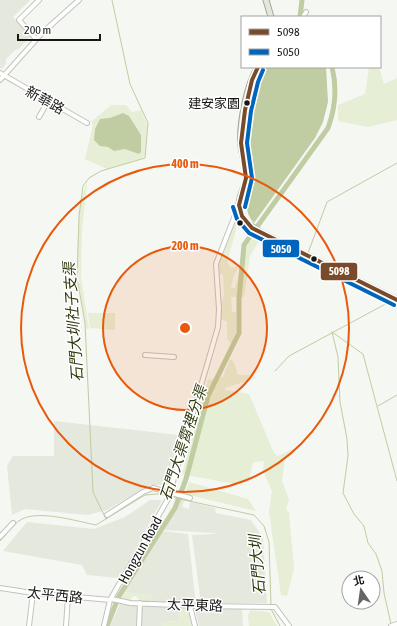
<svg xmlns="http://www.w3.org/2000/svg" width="397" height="626" font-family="'Asap Condensed','Noto Sans TC',sans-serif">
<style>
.built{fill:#e4e8dd}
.green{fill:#e6eed5}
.water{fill:#c0cca2}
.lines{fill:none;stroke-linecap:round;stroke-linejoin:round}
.stream{stroke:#c0cca2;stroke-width:1}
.river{stroke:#c0cca2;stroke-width:5}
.minor-casing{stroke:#c2c3bf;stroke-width:6}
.major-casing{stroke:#a2a696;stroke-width:7}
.minor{stroke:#fefefd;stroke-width:4}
.major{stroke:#e4e7de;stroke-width:5}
.bus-1-casing{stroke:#fff;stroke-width:7}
.bus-2-casing{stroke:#fff;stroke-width:7}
.bus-1{stroke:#7a4b2a;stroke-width:4}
.bus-2{stroke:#0065bd;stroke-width:4}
.ring{fill:none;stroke:#e8590c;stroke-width:2}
.bus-dot{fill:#171816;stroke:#fff;stroke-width:1.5}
.labels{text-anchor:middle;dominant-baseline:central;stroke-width:3;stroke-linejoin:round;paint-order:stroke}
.bus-label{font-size:13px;fill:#171816;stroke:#fff;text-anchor:end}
.street-label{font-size:14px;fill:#171816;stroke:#fff}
.water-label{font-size:15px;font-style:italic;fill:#303a0e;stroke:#fff}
.centre{fill:#e8590c;stroke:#fff;stroke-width:2}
.ring-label{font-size:12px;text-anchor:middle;font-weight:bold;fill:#e8590c;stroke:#fff;stroke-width:3;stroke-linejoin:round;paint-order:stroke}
.line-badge{stroke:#fff;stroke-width:1.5}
.badge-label{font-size:11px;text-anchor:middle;font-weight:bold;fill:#fff}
</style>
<rect width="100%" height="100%" fill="#f5f7f2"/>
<path class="built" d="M0,0h30l-17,17 17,20 -10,11 -6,3 -8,8v4l-4,6 -2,-1z
M54,421l125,14 -10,50h-19l-43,25 -20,5 -62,-6 -13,6 -5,-49 6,-10h41z
M179,499l5,2 -2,6 7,2 1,-7 25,6 1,5 35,7 12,18 4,65h-66l-9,-68 23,-1 1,-6 -1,5 -53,-3z
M150,500h12l-43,78 -32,-3 -5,-10 -79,-14 24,-29 67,7 31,-12z
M162,531l26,3 8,71 -45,-3v-7l-28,-3z
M120,604l58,4 1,13 -18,1v4h-51z
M195,609h47l1,17h-44z"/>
<path class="green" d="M369,67h10l5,17 13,-6v42l-29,7 -30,-6v-16l27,-11z
M111,105h15l6,7 9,-2 6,15 -2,29 -2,4 -36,11 -22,-10 8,-34 -2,-3z
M87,183l-5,47 -1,47 8,52h-3c-1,-15 -6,-30 -7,-45 -2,-27 -3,-78 8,-101z
M237,221l-1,9 -9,32 4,6 8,-2 -6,12 -2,10h4l13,-44 6,-6 6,1 -10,17 -6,41h-13l1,14 4,2v19l-5,12 -4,-6v-16l-6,-3v-14l3,-10 -1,-20 -4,-2c-1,-16 6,-41 18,-52z
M88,313h27v17l-25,-2z
M230,359l4,3 4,13h16l2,3 -31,10v2l24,4 25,59 4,3 15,-7v3l-8,5 -3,24 7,18 -3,10 3,3 5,57 -7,27 -6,-1 -12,-83 3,-21 -9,-21 1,-9 -11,1 -4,18 -15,4 -52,-10 26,-94 15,-3z
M189,482l59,17 8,12 -71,-17z
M123,592l28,3 -1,8 -9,-1 -5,-6h-3l-3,5 -12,-1z
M178,606l11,1 6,19h-34v-4l18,-1z
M250,610l19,2 8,14h-28l-1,-10z"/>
<path class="water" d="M266,67h60l2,35 -5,20 -8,16 -61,85c-14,-16 -4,-29 -2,-46 1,-10 -5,-21 -5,-31 -1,-25 7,-49 13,-73z
M123,113l6,3 12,19v17l-2,2 -14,-5 -11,2 -6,-4 -8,-1 -6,-6 1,-11 5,-10 10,-1z"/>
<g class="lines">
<path class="stream" d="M308,253l19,-51 70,-39
M332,332l6,25 2,45 7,37 1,17 -5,37 11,21 10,12 4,17 8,11 6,17 2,22 7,31
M332,332l31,22 34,127
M275,371l14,-15 104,-56
M378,406l19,-11
M170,497l84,18 10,11 5,16 2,64
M106,519l-13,-27 -8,-169 -8,-45 2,-62 4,-30 6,-8 12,-7 44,-13 3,-35 -18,-39 -18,-84
M0,541c7,-7 13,-17 22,-22 18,-9 54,2 74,6l49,-30 12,-1 10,2
M271,609l9,17"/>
<path class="river" d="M300,17l2,-17
M107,626l12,-30 56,-88 11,-29 22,-83 31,-63v-34l5,-54 84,-117c7,-19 9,-41 4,-61"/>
<g class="minor-casing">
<path id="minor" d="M303,17l3,-5
M36,39l-17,-19 20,-20
M0,73l87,50
M0,80l42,-47 37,-33
M39,117l9,-16
M145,355l29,2
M107,515l36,-23 10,-4 37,10
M0,537l13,-14
M0,588l33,5 77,7
M112,599l18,4 68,3 77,1 14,19
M190,606l5,20
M29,626l4,-33
M66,626l2,-29
M104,626l6,-26 58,-101 50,-172 1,-18 -3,-45 23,-59
M139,626l1,-23
M391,626l6,-2"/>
</g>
<g class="major-casing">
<path id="major" d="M266,0l5,17
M258,67c-11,17 -19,57 -17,78 1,11 6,22 5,33 -1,9 -7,18 -7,27 0,15 14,23 25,29l133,66"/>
</g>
<use href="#minor" class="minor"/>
<use href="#major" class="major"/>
<g class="bus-1-casing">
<path id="bus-1" d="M239,205l3,11 10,12 145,72
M239,205l7,-27 -5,-35 4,-33 7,-30 6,-13"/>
</g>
<g class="bus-2-casing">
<path id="bus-2" d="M233,207l4,12 12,14 145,72
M245,207l7,-29 -5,-35 4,-32 7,-29 5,-12"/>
</g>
<use href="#bus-1" class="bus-1"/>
<use href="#bus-2" class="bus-2"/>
</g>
<circle cx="185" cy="328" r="82" fill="#e8590c" fill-opacity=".12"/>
<g class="ring">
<circle cx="185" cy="328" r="82"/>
<circle cx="185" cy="328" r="164"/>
</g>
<g class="bus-dot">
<circle cx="247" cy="103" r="3.5"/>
<circle cx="240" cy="223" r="3.5"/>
<circle cx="314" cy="259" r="3.5"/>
</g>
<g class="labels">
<g class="bus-label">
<text x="240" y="103">建安家園</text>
</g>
<g class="street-label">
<text transform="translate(45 100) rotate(29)">新華路</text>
<text transform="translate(140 550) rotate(-61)">Hongzun Road</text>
<text transform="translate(55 595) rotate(6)">太平西路</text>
<text transform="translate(195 605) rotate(2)">太平東路</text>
</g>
<g class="water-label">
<text transform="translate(73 322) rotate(-94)">石門大圳社子支渠</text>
<text transform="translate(183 443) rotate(-72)">石門大渠霄裡分渠</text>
<text transform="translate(257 565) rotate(-95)">石門大圳</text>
</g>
</g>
<circle cx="185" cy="328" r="6" class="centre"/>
<g class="ring-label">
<text x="185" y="168">400 m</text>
<text x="185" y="250">200 m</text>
</g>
<g class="line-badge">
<rect x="262" y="239" width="38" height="19" rx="4" fill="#0065bd"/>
<rect x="320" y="262" width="38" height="19" rx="4" fill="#7a4b2a"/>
</g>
<g class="badge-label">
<text x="281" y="253">5050</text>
<text x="339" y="275">5098</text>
</g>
<rect x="241" y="16" width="140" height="52" fill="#ffffff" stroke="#a2a3a2"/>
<rect x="249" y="29" width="20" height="6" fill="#7a4b2a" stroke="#a2a3a2"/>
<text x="277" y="36" font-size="12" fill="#171816">5098</text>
<rect x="249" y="49" width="20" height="6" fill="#0065bd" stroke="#a2a3a2"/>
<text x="277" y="56" font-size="12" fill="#171816">5050</text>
<g transform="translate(361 590) rotate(347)"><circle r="19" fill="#ffffff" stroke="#a2a3a2"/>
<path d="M0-3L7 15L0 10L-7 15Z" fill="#656663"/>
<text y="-6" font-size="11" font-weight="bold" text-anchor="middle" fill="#171816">北</text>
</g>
<path d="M18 34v6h82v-6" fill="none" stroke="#171816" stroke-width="2"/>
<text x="24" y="34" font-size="12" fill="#171816" stroke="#ffffff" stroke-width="3" paint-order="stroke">200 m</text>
</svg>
